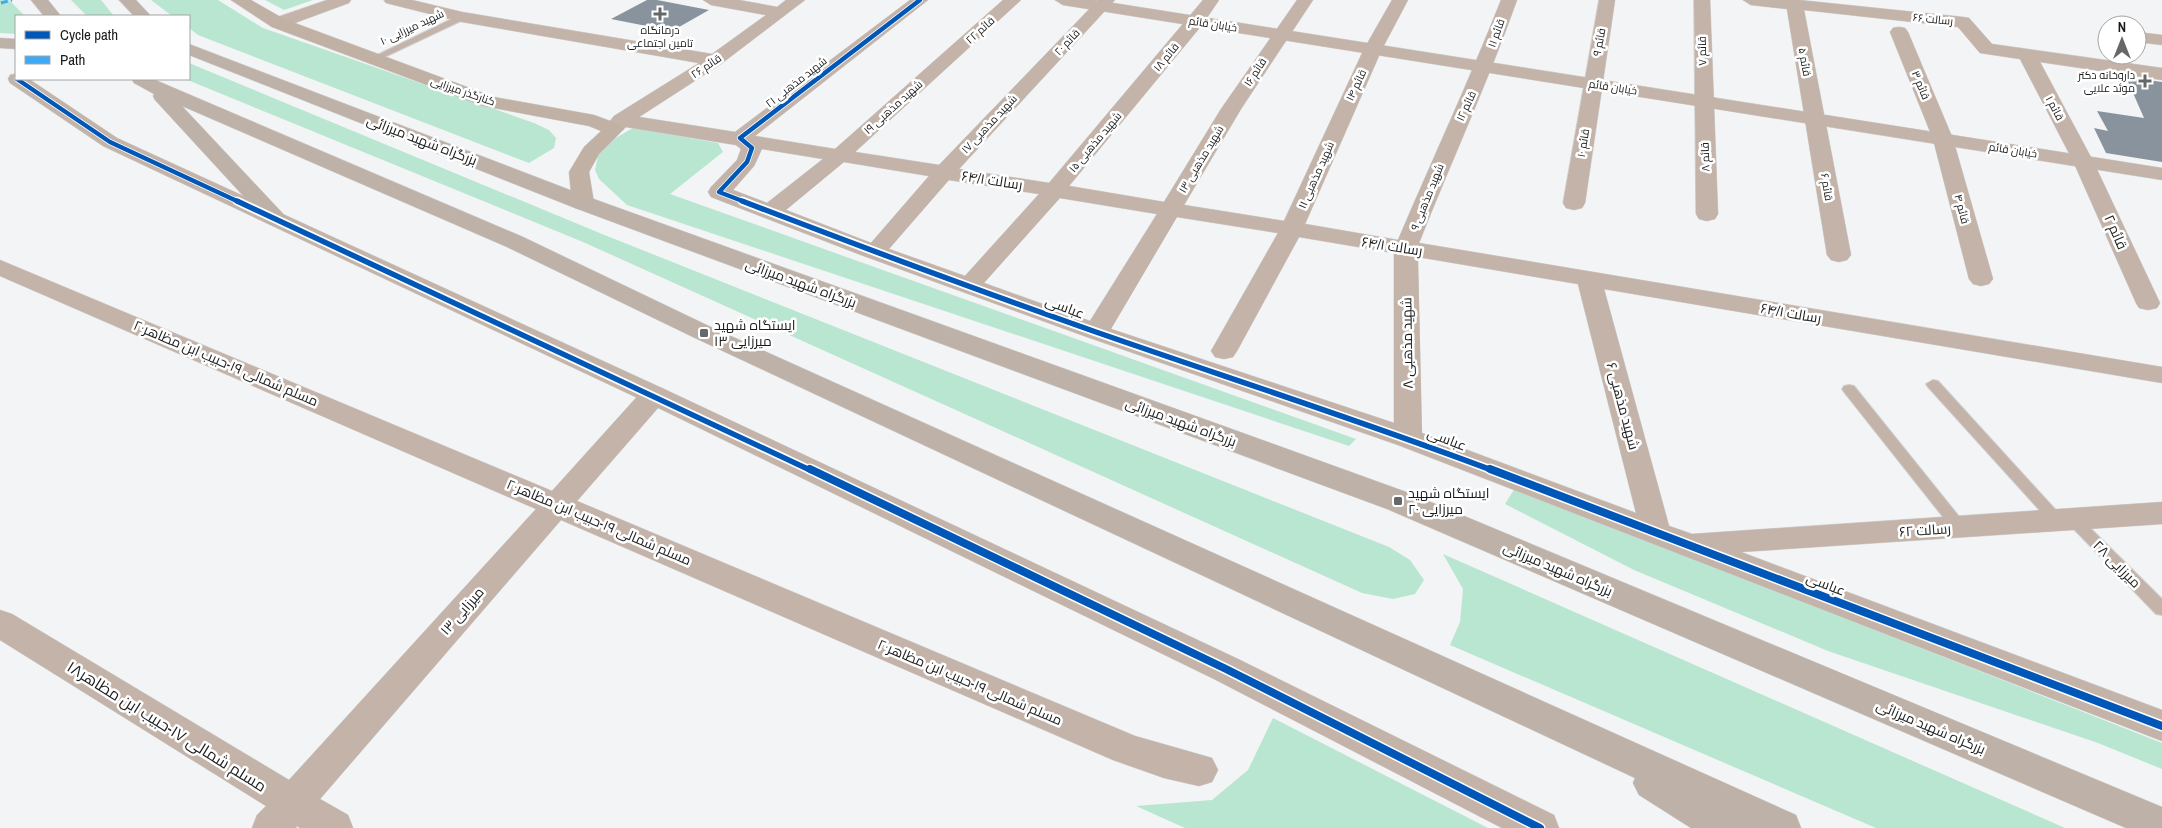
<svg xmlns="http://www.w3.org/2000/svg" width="2162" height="828" font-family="'Archivo Narrow',Cairo,sans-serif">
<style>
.green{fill:#b9e6d0}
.building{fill:#88939d}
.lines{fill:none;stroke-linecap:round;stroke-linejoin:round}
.service-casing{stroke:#d1d1d2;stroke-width:2}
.minor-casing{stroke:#d1d1d2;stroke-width:1}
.tertiary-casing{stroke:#d1d1d2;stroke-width:1}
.secondary-casing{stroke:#d1d1d2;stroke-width:1}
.trunk-casing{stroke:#d1d1d2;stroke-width:1}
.service{fill:#c3b3a8;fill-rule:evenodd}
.minor{fill:#c3b3a8;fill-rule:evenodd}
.tertiary{fill:#c3b3a8;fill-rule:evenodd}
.secondary{fill:#c1b1a4;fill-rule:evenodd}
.trunk{fill:#beb2a8;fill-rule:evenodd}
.quiet{stroke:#3fa9f5;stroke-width:3;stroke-dasharray:7 3;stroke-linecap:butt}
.cycleway-far2-casing{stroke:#fff;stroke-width:6}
.cycleway-far1-casing{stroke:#fff;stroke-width:9}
.cycleway-casing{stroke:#fff;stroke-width:11}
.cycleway-far2{stroke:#0057b8;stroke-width:4.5}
.cycleway-far1{stroke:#0057b8;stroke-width:5.5}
.cycleway{stroke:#0057b8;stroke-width:8}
.poi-dot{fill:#666768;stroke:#fff;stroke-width:2}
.labels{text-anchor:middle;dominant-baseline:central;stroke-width:5;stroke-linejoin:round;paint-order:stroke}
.far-street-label{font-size:11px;fill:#1a1b1c;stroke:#fff}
.far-poi-label{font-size:11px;fill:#1a1b1c;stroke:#fff}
.street-label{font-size:14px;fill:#1a1b1c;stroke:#fff}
.poi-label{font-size:14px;fill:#1a1b1c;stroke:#fff;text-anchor:start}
.near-street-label{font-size:16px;fill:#1a1b1c;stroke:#fff}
</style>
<rect width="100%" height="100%" fill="#f3f4f6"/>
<path class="green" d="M0,0h9l16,16h-9v18l-16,-1z
M71,0h30l13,16h-27z
M151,0h67l45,28 271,95 15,7 7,8 -2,10 -25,15 -331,-128 -9,-7v-12h-17z
M265,0h48l-29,10z
M189,63l413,171 787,313 21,13 14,20 -9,14 -22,5 -31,-6 -779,-351 -398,-163h4z
M633,128l85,15 5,9 -53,42 686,245 -7,7 -722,-241 -28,-26 -4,-9 5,-23z
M1515,488l647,255v26l-64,-26 -270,-92 -194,-81 -129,-66z
M1443,554l622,274h-189l-426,-183 10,-23 3,-33z
M1273,718l215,110h-303l-49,-22 76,-6 36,-30z"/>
<path class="building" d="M647,0h10l52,10 -37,21 -61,-12z
M2126,77l36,5v80l-56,-9 -12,-25 14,3 -11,-20 47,7z"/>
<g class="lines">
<g class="service-casing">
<path id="service" d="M462,14l4,3 -1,2 -89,42 -7,-2z
M1933,380l5,1 126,138 3,-4h10l85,84v16l-6,-1 -90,-93 -3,4h-10l-125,-138 -2,-3z
M1849,385l5,1 111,138 3,4 -3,4h-10l-111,-140 -2,-3 2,-3z"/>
</g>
<g class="minor-casing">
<path id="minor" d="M327,0h24l-2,3 -65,24h-12l-2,-4 2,-4z
M384,0h28l50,12 250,42 54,-39 -55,-10 -8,-5h36l38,7 9,-7h19l-84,64 -82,53 96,15 175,-132h18l-173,136 80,13 168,-149h18l-166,152 84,13 159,-165h17l-156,169 90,14 154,-183h16l-17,25 -133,161 95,16 57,-93 76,-109h16l-72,109 -57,96 100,16 80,-172 28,-49h16l-26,49 -77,175 93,16c34,-80 71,-159 103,-240h16c-29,82 -66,162 -98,243l743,124v16l-558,-94 65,237 23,8 470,-32v22l-421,28 421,158v31l-764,-296 -311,-108 -226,-82 -150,-58 -3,-5 3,-5 26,-27 4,-11 -5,-4 -110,-18c-5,5 -10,5 -17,3l-3,-4 8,-10 85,-53 -237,-41 -76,-19zM762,149l61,10 -56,44 -34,-13 21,-24zM844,162l85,14 -58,67 -85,-33zM949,180l90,14 -74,82 -76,-27zM1060,198l97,16 -67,107 -106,-38zM1177,217l101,16 -67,118 4,6 9,2 9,-2 4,-6 62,-114 95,16v170l-283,-94zM1418,257l160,27 58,229 -214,-80z
M1599,0h16l-30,203 -3,5 -8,2 -8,-2 -3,-5z
M1694,0h16l8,214 -3,5 -8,2 -8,-2 -3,-5z
M1743,0h56l164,17 6,1 23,26 170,24v12l-122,-18 53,99 67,142 -3,5 -9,2 -9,-2 -3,-5 -63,-142 -53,-102 -40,-6 -22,-26 -154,-17 47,245 -4,5 -8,2 -8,-2 -4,-5 -40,-246 -36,-4z
M1899,27l6,1 3,4 45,107 40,140 -4,5 -8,2 -8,-2 -4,-5 -36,-140 -43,-107 3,-4z
M2137,32l25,3v10l-25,-3z
M0,260l552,231 92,-102 10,-3 10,3 3,6 -3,6 -87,100 558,235 77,22 6,12 -6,12 -13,4 -35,-8 -51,-18 -552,-240 -241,279 28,16 5,13h-53l-3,-2 -1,2h-44l5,-13 9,-9 -266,-166v-30l12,4 277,166 247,-271 -536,-233z"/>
</g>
<g class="tertiary-casing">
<path id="tertiary" d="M1055,0h39l1068,168v12l-1099,-175z
M16,74v5h13l88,59 547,251 574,270 316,156 5,13h-57l-288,-149 -570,-278 -541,-255 -93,-63 -2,-4 2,-4z"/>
</g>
<g class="secondary-casing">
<path id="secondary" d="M231,0h20l33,19 210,78 100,18 27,10 3,4 -25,25 -10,18 5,31 -3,5 -8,2 -8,-2 -3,-5 -3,-31 15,-25 17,-16 -12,-5 -106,-20 -211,-79z"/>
</g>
<g class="trunk-casing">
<path id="trunk" d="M31,0h17l13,16h-17z
M119,0h17l15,16h-17z
M0,38l16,1v10l-16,-1z
M189,44l402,154 818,295 753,314v21h-36l-739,-319 -812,-301 -386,-153z
M132,79h21l370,158 190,91 1083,487 5,13h-110l-52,-33 -6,-12 2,-5 -940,-440 -188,-91 -325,-141 106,113 -3,5 -8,2 -8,-2 -114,-124 -2,-4 1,-2 -20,-11z"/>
</g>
<use href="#service" class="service"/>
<use href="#minor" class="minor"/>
<use href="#tertiary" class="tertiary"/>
<use href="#secondary" class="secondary"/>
<use href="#trunk" class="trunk"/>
<path class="quiet" d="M1,3l11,-3"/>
<g class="cycleway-far2-casing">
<path id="cycleway-far2" d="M17,79l93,63 129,60
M745,202l-26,-10 28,-30 5,-14 -12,-10 180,-138"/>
</g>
<g class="cycleway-far1-casing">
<path id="cycleway-far1" d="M237,201l575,270
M742,201c117,45 235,89 354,131 132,46 266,89 398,139"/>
</g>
<g class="cycleway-casing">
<path id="cycleway" d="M810,469l416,200 314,159
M1490,469l672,257"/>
</g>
<use href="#cycleway-far2" class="cycleway-far2"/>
<use href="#cycleway-far1" class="cycleway-far1"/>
<use href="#cycleway" class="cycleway"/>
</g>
<g class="poi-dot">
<path d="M657.5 6.5h5v5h5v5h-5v5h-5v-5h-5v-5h5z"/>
<path d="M2142.5 73.5h5v5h5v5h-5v5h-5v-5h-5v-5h5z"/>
<rect x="699" y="328" width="10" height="10" rx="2.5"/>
<rect x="1393" y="496" width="10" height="10" rx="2.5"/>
</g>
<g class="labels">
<g class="far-street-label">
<text transform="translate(1933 19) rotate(6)">رسالت ۶۶</text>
<text transform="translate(1213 24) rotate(9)">خیابان قائم</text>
<text transform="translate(412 27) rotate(-25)">شهید میرزایی ۱۰</text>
<text transform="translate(980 30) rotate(-42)">قائم ۲۲</text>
<text transform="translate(1496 33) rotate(-70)">قائم ۱۱</text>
<text transform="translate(1067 42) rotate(-47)">قائم ۲۰</text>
<text transform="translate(1599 42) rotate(-79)">قائم ۹</text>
<text transform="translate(1702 51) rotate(-91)">قائم ۷</text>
<text transform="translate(1166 57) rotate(-50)">قائم ۱۸</text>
<text transform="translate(1805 62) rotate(80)">قائم ۵</text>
<text transform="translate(706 66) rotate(-34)">قائم ۲۶</text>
<text transform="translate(1255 72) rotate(-57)">قائم ۱۶</text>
<text transform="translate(796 82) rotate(-38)">شهید مذهبی ۲۱</text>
<text transform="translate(1356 85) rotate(-65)">قائم ۱۴</text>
<text transform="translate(1921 85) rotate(67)">قائم ۳</text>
<text transform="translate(1613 87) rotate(9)">خیابان قائم</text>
<text transform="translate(463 91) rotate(19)">کنارگذر میرزایی</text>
<text transform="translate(1466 106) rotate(-65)">قائم ۱۲</text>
<text transform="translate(893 107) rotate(-42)">شهید مذهبی ۱۹</text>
<text transform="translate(2055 108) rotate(62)">قائم ۱</text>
<text transform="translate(989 124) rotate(-47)">شهید مذهبی ۱۷</text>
<text transform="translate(1095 142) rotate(-50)">شهید مذهبی ۱۵</text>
<text transform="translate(1583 143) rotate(-81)">قائم ۱۰</text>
<text transform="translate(2013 150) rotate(9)">خیابان قائم</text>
<text transform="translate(1705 157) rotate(-92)">قائم ۸</text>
<text transform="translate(1201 159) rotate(-59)">شهید مذهبی ۱۳</text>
<text transform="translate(1316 175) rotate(-66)">شهید مذهبی ۱۱</text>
<text transform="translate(1827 187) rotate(80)">قائم ۶</text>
<text transform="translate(1427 197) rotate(-68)">شهید مذهبی ۹</text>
<text transform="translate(1962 209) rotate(75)">قائم ۴</text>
</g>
<g class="far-poi-label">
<text x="660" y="30">درمانگاه<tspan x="660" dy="13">تامین اجتماعی</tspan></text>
<text x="2135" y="75" text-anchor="end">داروخانه دکتر<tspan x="2135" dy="13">موئد علایی</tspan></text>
</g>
<g class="street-label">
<text transform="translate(422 140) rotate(21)">بزرگراه شهید میرزائی</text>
<text transform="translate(992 180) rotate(9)">رسالت ۶۴/۱</text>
<text transform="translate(2116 232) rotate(66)">قائم ۲</text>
<text transform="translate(1392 246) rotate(9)">رسالت ۶۴/۱</text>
<text transform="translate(801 283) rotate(20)">بزرگراه شهید میرزائی</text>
<text transform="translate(1065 307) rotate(21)">عباسی</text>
<text transform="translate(1791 313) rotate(10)">رسالت ۶۴/۱</text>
<text transform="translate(1407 343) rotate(-91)">شهید مذهبی ۸</text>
<text transform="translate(226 363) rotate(23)">مسلم شمالی ۱۹-حبیب ابن مظاهر۲۰</text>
<text transform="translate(1623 406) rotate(75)">شهید مذهبی ۶</text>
<text transform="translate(1181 422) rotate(20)">بزرگراه شهید میرزائی</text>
<text transform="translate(1447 439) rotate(21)">عباسی</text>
<text transform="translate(599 522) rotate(23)">مسلم شمالی ۱۹-حبیب ابن مظاهر۲۰</text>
<text transform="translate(1925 530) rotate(-4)">رسالت ۶۲</text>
<text transform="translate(2117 564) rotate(45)">میرزایی ۲۸</text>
<text transform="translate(1558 569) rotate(23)">بزرگراه شهید میرزائی</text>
<text transform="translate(1826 584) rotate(21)">عباسی</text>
<text transform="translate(462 611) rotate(-49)">میرزایی ۱۳</text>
<text transform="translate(970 682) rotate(23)">مسلم شمالی ۱۹-حبیب ابن مظاهر۲۰</text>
<text transform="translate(1931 727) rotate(23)">بزرگراه شهید میرزائی</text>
</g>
<g class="poi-label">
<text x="714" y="325">ایستگاه شهید<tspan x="714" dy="16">میرزایی ۱۳</tspan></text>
<text x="1408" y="493">ایستگاه شهید<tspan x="1408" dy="16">میرزایی ۲۰</tspan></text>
</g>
<g class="near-street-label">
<text transform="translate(167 726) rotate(32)">مسلم شمالی ۱۷-حبیب ابن مظاهر۱۸</text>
</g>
</g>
<rect x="15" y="15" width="175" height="65" fill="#ffffff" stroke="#a3a4a4"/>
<rect x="25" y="31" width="25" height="8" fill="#0057b8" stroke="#a3a4a4"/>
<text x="60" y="40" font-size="15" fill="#1a1b1c">Cycle path</text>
<rect x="25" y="56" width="25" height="8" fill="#3fa9f5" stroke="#a3a4a4"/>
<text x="60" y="65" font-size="15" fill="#1a1b1c">Path</text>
<g transform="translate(2122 40)"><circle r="24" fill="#ffffff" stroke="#a3a4a4"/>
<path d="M0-4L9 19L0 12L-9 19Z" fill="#666768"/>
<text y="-8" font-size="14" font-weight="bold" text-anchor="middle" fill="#1a1b1c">N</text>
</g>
</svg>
